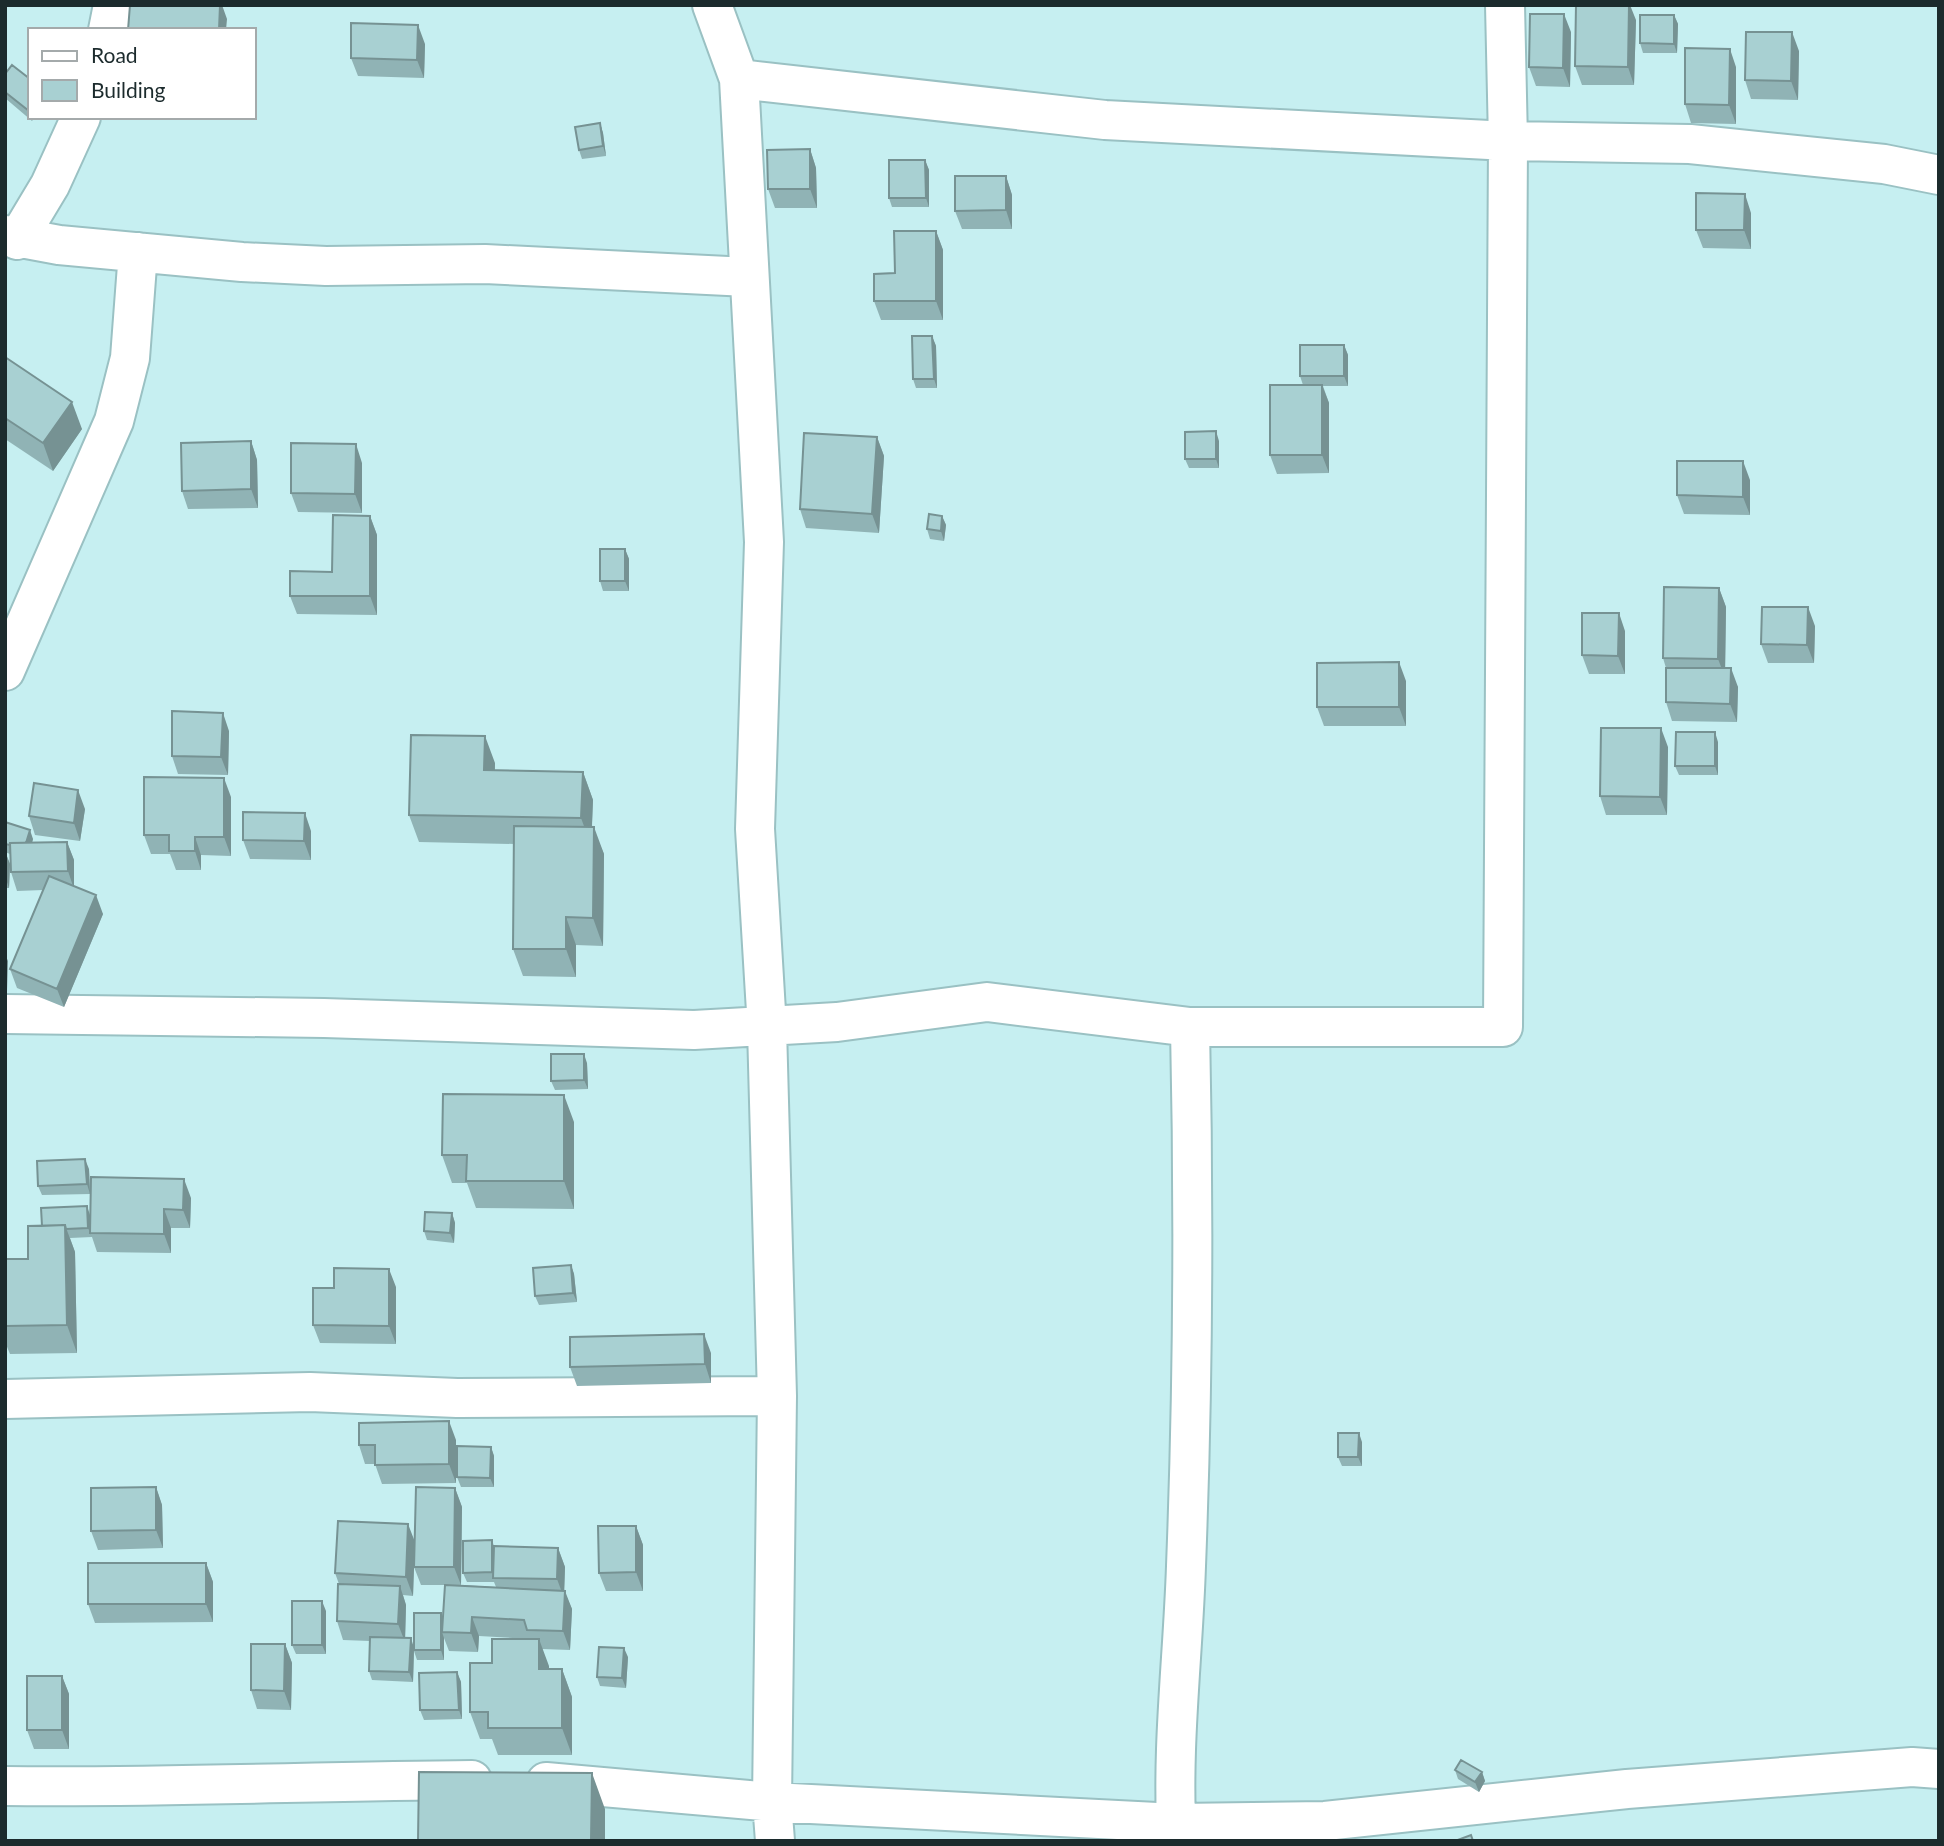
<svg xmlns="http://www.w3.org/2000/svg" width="1944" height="1846" font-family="Lato,sans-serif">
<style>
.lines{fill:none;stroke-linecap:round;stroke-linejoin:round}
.minor-casing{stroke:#9ac1c3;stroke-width:42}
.minor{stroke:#fff;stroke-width:38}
.wall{fill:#90b3b5;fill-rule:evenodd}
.shaded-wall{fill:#769293}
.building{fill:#a8d0d2;stroke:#769293;stroke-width:2}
</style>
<rect width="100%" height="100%" fill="#c6eff1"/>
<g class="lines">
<g class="minor-casing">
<path id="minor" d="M712,5l27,74 25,463 -9,287 12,199 10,368 -5,406 3,39
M108,30l5,-25
M739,79l366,41 403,21 182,3 194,20 55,11
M5,235l54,10 183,17 84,4 159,-2 263,13
M17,240l33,-55 31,-68
M5,671l109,-250 16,-63 8,-106
M5,1014l319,4 370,12 143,-8 150,-20 203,25h313l5,-886 -3,-136
M5,1399l305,-7 147,6 320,-2
M546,1782l226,20 404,21 149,-2 302,-32 285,-22 27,2
M5,1786c156,2 311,-5 467,-6
M1177,1841c-6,-92 6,-183 9,-275 7,-180 8,-360 4,-539"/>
</g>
<use href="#minor" class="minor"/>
</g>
<path class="wall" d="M1674,15l4,9 -1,29h-34l-3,-10z
M1636,20l-2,65h-52l-7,-19z
M1571,32l-1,55 -34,-1 -7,-19z
M425,44l-1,34 -66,-2 -7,-18z
M1799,51l-1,49 -47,-1 -6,-19z
M1736,67v57l-45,-1 -6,-19z
M5,74l25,5v38h5l-3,4 -27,-23z
M600,123l3,10 3,23 -24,3 -3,-9z
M810,149l6,19 1,40h-42l-7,-19z
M925,160l4,10v37h-37l-3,-9z
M1006,176l6,19v34h-50l-7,-18z
M1751,213v36l-48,-1 -7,-18z
M936,231l7,19v70h-62l-7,-19 21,-28z
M932,336l4,10 1,42h-21l-3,-9z
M1344,345l4,10v31h-25l6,17v70l-52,1 -7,-19 33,-70 -3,-9z
M5,357l77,72 -29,42 -48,-32z
M877,437l7,19 -5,77 -73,-5 -6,-19z
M251,441l6,19 1,48 -70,1 -6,-18z
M1219,441v27h-30l-4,-9z
M362,463v50l-64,-1 -7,-19z
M1750,480v35l-66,-1 -7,-19z
M370,516l7,19v80l-80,-1 -7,-18 42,-24z
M942,516l4,9 -2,16 -14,-2 -3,-10z
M625,549l4,10v32h-26l-3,-10z
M1719,588l7,19 -1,61 13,19 -1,35 -65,-1 -6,-19v-34l-3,-10z
M1815,626l-1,37h-46l-7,-19z
M1625,631v43h-36l-7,-19z
M1406,681v45h-82l-7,-19z
M229,731l-1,44 -50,-1 -6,-18z
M1718,742v33h-39l-4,-9z
M1668,747l-1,68h-61l-6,-19z
M495,763v8l88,1 10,28 -1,27 12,27 -1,92 -27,-1v32l-53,-1 -10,-27 1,-105 -95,-2 -10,-27z
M231,797v59l-30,-1v15h-25l-6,-16h-19l-7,-19z
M85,809l-5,32 -45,-6 -6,-19z
M5,822l28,17 -1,4 35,-1 7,18v26l29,28 -39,93 -47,-19 -7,-19 33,-79 -26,1 -6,-19 -1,-18 -5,-2z
M311,831v29l-61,-1 -7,-19z
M5,854h1l4,10 -1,24h-4z
M587,1063l1,26 -33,1 -4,-9z
M574,1122v87l-98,-1 -9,-25h-15l-10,-28z
M89,1169l1,25 -48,1 -4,-9z
M191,1198l-1,30h-19v25l-74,-1 -5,-15 -22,1 5,14 2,101 -67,1 -5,-12v-83h23l14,-33 48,-11z
M452,1213l3,10 -1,20 -27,-3 -3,-9z
M571,1265l3,9 3,28 -38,3 -4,-9z
M396,1287v57l-76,-1 -7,-18 21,-37z
M711,1353v30l-134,3 -7,-19z
M456,1440v43l-74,1 -7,-20h-10l-6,-19z
M1362,1442v24h-20l-4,-9z
M491,1447l3,9v31h-33l-4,-10z
M156,1487l6,18 1,43 -65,2 -7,-19z
M455,1488l7,19 -1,78 35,2 -2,-5h-27l-4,-9 29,-33 2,6 64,2 7,19 -1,24 8,18 -2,41 -28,-1 7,20h13l10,28v58h-74l-6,-16h-12l-10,-27 22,-49 38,-24 -51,-3 -1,16 -29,-1 -5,-13v22h-27l-3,-9 -1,31 -41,-2 -3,-9 1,-30 -27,-1 -6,-19 2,-37 -4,-11 80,-32zM414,1558v9l7,18h24l-2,34 -2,-6 -27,33 -9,-8 1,-33 -3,-10 10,1z
M636,1526l7,19v46h-37l-7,-18z
M206,1563l7,19v40l-118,1 -7,-19z
M326,1611v43h-30l-4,-9z
M285,1644l7,19 -1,47 -34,-1 -6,-19z
M628,1657l-2,31 -26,-2 -3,-9z
M457,1672l4,10 1,37 -38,1 -4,-10z
M62,1676l7,18v55h-35l-7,-19z
M1455,1770l27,2 3,9 -6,11 -21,-13z"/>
<path class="shaded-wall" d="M220,5h2l5,14 -1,11h-7z
M1629,5h1l6,15 -2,65 -6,-18z
M1564,14l7,18 -1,55 -7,-19z
M1674,15l4,9 -1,29 -3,-9z
M418,25l7,19 -1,34 -7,-18z
M1792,32l7,19 -1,49 -7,-19z
M1730,49l6,18v57l-7,-19z
M600,123l3,10 3,23 -3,-10z
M810,149l6,19 1,40 -7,-19z
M925,160l4,10v37l-3,-9z
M1006,176l6,19v34l-6,-19z
M1745,194l6,19v36l-7,-19z
M936,231l7,19v70l-7,-19z
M932,336l4,10 1,42 -3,-9z
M1344,345l4,10v31l-4,-10z
M1322,385l7,18v70l-7,-18z
M72,402l10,27 -29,42 -10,-28z
M1216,431l3,10v27l-3,-9z
M877,437l7,19 -5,77 -7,-19z
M251,441l6,19 1,48 -7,-19z
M356,444l6,19v50l-7,-19z
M1743,461l7,19v35l-7,-18z
M370,516l7,19v80l-7,-19z
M942,516l4,9 -2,16 -3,-10z
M625,549l4,10v32l-4,-10z
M1719,588l7,19 -1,70 -7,-18z
M1808,607l7,19 -1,37 -7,-18z
M1619,613l6,18v43l-7,-18z
M1399,662l7,19v45l-7,-19z
M1731,668l7,19 -1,35 -7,-18z
M223,713l6,18 -1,44 -7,-18z
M1661,728l7,19 -1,68 -7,-18z
M1715,732l3,10v33l-3,-9z
M485,736l10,27 -1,35 -10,-28z
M583,772l10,28 -2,45 -10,-27z
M224,778l7,19v59l-7,-19z
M78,790l7,19 -5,32 -6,-18z
M305,813l6,18v29l-7,-19z
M594,827l10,27 -1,92 -10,-28z
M30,830l3,9 -6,20 -3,-9z
M195,837l6,18v15l-6,-19z
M67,842l7,18v29l-6,-18z
M6,854l4,10 -1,24 -3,-9z
M96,895l7,19 -39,93 -7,-18z
M566,917l10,28v32l-10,-28z
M5,954l3,7 -1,30 -2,-6z
M584,1054l3,9 1,26 -4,-9z
M564,1095l10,27v87l-10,-28z
M85,1159l4,10 1,25 -3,-10z
M184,1179l7,19 -1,30 -7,-18z
M87,1206l3,9v18l2,4 -4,-9z
M164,1209l7,19v25l-7,-19z
M452,1213l3,10 -1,20 -4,-10z
M65,1225l10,27 2,101 -10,-28z
M571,1265l3,9 3,28 -4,-9z
M389,1269l7,18v57l-7,-18z
M704,1334l7,19v30l-6,-19z
M449,1421l7,19v43l-7,-19z
M1359,1433l3,9v24l-4,-9z
M491,1447l3,9v31l-4,-9z
M156,1487l6,18 1,43 -7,-18z
M455,1488l7,19 -1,78 -7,-18z
M408,1524l7,18 -2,54 -7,-19z
M636,1526l7,19v46l-7,-19z
M558,1548l7,19 -1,31 -7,-19z
M206,1563l7,19v40l-7,-18z
M400,1586l6,19 -1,37 -7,-18z
M565,1591l7,18 -2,41 -7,-19z
M322,1601l4,10v43l-4,-9z
M441,1613l3,10 -2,9 2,6v22l-3,-10z
M472,1617l7,19 -1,16 -7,-19z
M411,1638l3,10 -1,34 -4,-10z
M539,1639l10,27v31l-10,-28z
M285,1644l7,19 -1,47 -7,-19z
M624,1648l4,9 -2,31 -4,-10z
M562,1669l10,28v58l-10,-27z
M457,1672l4,10 1,37 -3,-9z
M62,1676l7,18v55l-7,-19z
M1482,1772l3,9 -6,11 -4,-10z
M592,1773l13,36v32h-14z"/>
<path class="building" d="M130,5h90l-1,25h-91z
M1576,5h53l-1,62 -53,-1z
M1530,14h34l-1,54 -34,-1z
M1640,15h34v29l-34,-1z
M351,23l67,2 -1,35 -66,-2z
M1746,32h46l-1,49 -46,-1z
M1685,48l45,1 -1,56 -44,-1z
M12,65l18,14 -1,32 -24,-19v-18z
M600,123l3,23 -24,4 -4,-23z
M810,149v40h-42l-1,-39z
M889,160h36l1,38h-37z
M955,176h51v34l-51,1z
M1696,193l49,1 -1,36h-48z
M894,231h42v70h-62v-27l21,-1z
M912,336h20l2,43h-21z
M1300,345h44v31h-44z
M5,357l67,45 -29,41 -38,-25z
M1270,385h52v70h-52z
M1216,431v28h-31v-27z
M804,433l73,4 -5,77 -72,-5z
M251,441v48l-69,2 -1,-48z
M291,443l65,1 -1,50 -64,-1z
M1677,461h66v36l-66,-2z
M929,514l13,2 -1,15 -14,-2z
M333,515l37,1v80h-80v-25l42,1z
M600,549h25v32h-25z
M1664,587l55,1 -1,71 -55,-1z
M1762,607h46l-1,38 -46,-1z
M1582,613h37l-1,43 -36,-1z
M1399,662v45h-82v-44z
M1666,668h65l-1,36 -64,-2z
M172,711l51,2 -2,44 -49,-1z
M1601,728h60l-1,69 -60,-1z
M1676,732h39v34h-40z
M411,735l74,1 -1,34 99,2 -2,46 -172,-3z
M144,777l80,1v59h-29v14h-26v-16h-25z
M34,783l44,7 -4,33 -45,-7z
M243,812l62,1 -1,28 -61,-1z
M5,822l25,8 -4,13h-16v2l-5,-1z
M514,826l80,1 -1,91 -27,-1v32h-53z
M67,842l1,29 -57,1 -1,-29z
M5,854h1v25h-1z
M49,876l47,19 -39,94 -47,-20z
M551,1054h33v26l-33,1z
M443,1094l121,1v86h-98l1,-26h-25z
M85,1159l2,25 -49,2 -1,-25z
M91,1177l93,2 -1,31 -19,-1v25l-74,-1z
M87,1206l1,22 -22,1 -1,-4 -23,1 -1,-18z
M425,1212l27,1 -2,20 -26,-2z
M65,1225l2,100 -62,1v-67h23v-33z
M571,1265l2,28 -38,3 -2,-28z
M334,1268l55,1v57l-76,-1v-37h21z
M704,1334l1,30 -135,3v-30z
M449,1421v43l-74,1v-20h-16v-22z
M1338,1433h21l-1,24h-20z
M457,1446l34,1 -1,31 -33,-1z
M156,1487v43l-65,1v-43z
M416,1487l39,1 -1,79h-40z
M338,1521l70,3 -2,53 -71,-4z
M598,1526h38v46l-37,1z
M492,1540v32l-29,1v-32z
M494,1546l64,2 -1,31 -64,-1z
M88,1563h118v41h-118z
M338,1584l62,2 -2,38 -61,-3z
M445,1585l120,6 -2,40 -36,-1 -3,-10 -52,-3 -1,16 -29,-1z
M292,1601h30v44h-30z
M414,1613h27v37h-27z
M370,1637l41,1 -2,34 -40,-1z
M492,1639h47v30h23v59h-74v-16h-18v-49h22z
M251,1644h34l-1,47 -33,-1z
M599,1647l25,1 -2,30 -25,-1z
M457,1672l2,38h-39l-1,-37z
M27,1676h35v54h-35z
M1461,1760l21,12 -7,10 -20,-12z
M419,1772l173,1 -1,68h-173z
M1471,1835l2,6h-18z"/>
<rect width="1944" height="1846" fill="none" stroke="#1c2b2d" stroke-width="14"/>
<rect x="28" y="28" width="228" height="91" fill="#ffffff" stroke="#a4aaab" stroke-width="2"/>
<rect x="42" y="51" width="35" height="10" fill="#ffffff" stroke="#a4aaab" stroke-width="2"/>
<text x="91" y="63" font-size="21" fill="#1c2b2d">Road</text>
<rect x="42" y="80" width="35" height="21" fill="#a8d0d2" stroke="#a4aaab" stroke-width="2"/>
<text x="91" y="98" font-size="21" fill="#1c2b2d">Building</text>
</svg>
